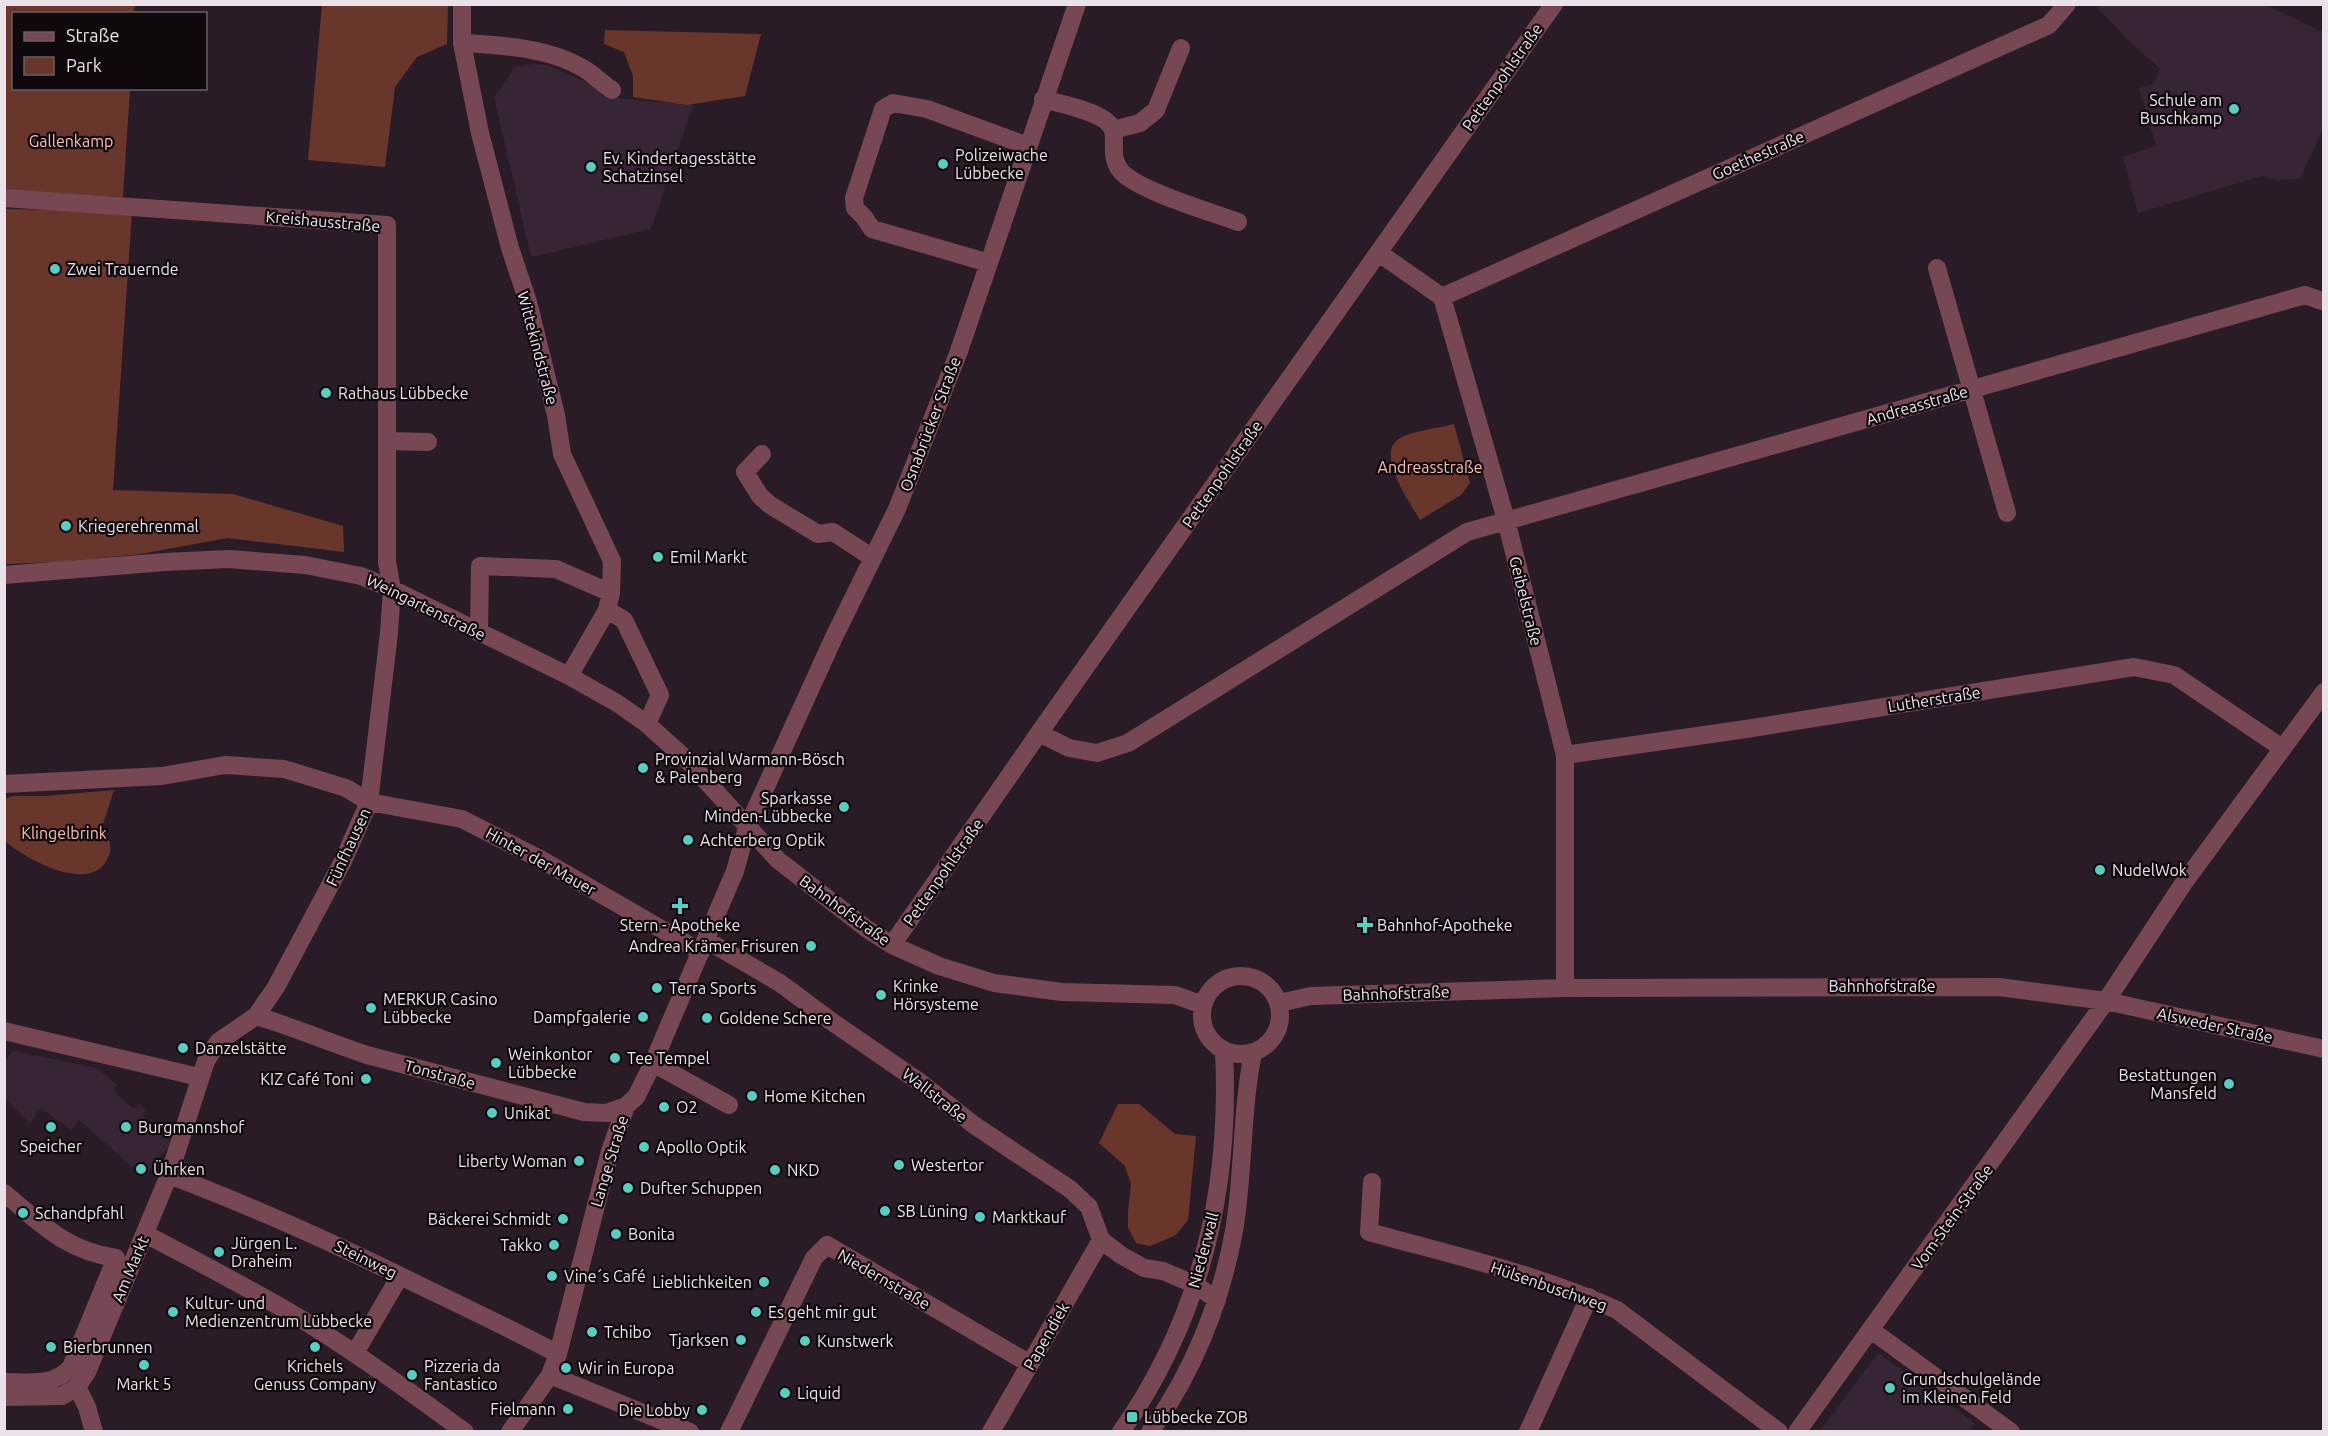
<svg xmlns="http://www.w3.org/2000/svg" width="2328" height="1436" font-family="Ubuntu,sans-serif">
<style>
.built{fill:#372434}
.green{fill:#69362c}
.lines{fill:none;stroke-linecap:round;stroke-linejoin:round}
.minor{stroke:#784754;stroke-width:18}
.poi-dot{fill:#58cec0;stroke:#0f090e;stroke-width:2}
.labels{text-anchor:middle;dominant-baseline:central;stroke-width:4.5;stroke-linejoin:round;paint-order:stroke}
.street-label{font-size:16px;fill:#ebe2e9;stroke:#0f090e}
.poi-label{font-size:16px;fill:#ebe2e9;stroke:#0f090e;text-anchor:start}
.park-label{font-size:16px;fill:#fcbdb1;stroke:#0f090e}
</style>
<rect width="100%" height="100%" fill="#2a1c27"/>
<path class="built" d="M2095,5h171l57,27v97l-23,50 -23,1 -15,-4 -124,37 -15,-56 33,-11 -17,-58 14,-4 7,-15 -33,-30z
M534,64l13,1 44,19 14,13 88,8 -42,124 -120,28 -37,-160 21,-30z
M13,1051l84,17 20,17 -4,6 21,18 5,-5 7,6 -4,5 11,11 5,-5 8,7 -4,5 10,9 -28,35 -65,-57 -7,10 -32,-22 -10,16 -25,-25v-38z
M1878,1353l97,70 -7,8h-148z"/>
<path class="green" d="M4,5h131l-1,8 -120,1v74l116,1 -7,108 -118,-6z
M322,5h126l-1,39 -30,13 -22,30 -10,80 -77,-7z
M605,30l156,4 -16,62 -58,9 -54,-8v-21l-9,-24 -20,-8z
M4,209l128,3 -19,278 120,4 110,32 1,26 -117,-14 -86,16 -82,8 -54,2z
M1454,424l16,59 -9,12 -41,25c-10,-18 -46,-67 -20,-82 13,-7 39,-10 54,-14z
M114,790l-13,40c7,7 12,15 8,25 -14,42 -83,5 -104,-14v-42l8,-3h32z
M1118,1104h21l36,30 21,2 -8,84 -12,15 -26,11 -14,-3 -8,-15v-17l3,-27 -6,-18 -26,-23z"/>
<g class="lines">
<path class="minor" d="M462,4v39l18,90 30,115 18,54 28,113 6,39 50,107 -1,32 -4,17 -38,66
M462,43c41,2 89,5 124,27 9,6 17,14 26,20
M1043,99c18,5 64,13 70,31 3,13 -3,27 7,40 15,20 91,42 118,52
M1113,130l27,-7 16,-13 25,-62
M4,198l383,27v337l5,27 -3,44 -20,169 -26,59 -67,126 -20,29 -38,26 -12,19 -37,114 -82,197 -10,15 -15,9 -58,1
M1379,253l63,44 64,223 59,235v233
M989,263l-117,-34 -8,-12 -9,-9 -1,-10 29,-89 10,-6 34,6 101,37
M1937,268l70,245
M1442,297l607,-272 18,-21
M387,441l41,1
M762,454l-17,18 15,24 10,9 48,29 15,-2 40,26
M4,575l161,-13 64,-3 76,6 56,11 31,13 177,87 48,27 30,21 40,36 91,100 89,69 25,16 47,21 55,17 68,9 113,3 28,10
M607,610l17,10 36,75 -13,29
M479,633l1,-67 76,3 55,24
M1039,733l30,15 28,5 31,-10 339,-211 838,-237 17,6
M1565,755l181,-26 388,-62 40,8 108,73
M4,784l158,-8 63,-11 59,4 62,19 23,14 93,17 80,41 159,92
M706,940l74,43 51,38 90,62 53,42 96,64 19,18 12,33 20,15 23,13 19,3 33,14 21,15
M892,945l147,-212 515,-729
M1202 1015a39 39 0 1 1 78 0a39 39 0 1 1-78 0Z
M1279,1003l32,-7 254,-8 434,-1 107,14 218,48
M256,1016c38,11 74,27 111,39l217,57 23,1 19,-7
M4,1031l195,46
M653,1063l76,42
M169,1175c88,33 173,72 258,114 44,21 88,42 131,65
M1372,1182l-3,50c83,23 169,42 248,78l162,122
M4,1193c39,32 61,57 112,65l-45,109c-17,20 -43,15 -67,15
M145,1234c54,28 108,56 161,88 55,34 107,72 159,110
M1871,1330l140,102
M355,1353l45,-77
M550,1375l140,57
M77,1387l10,20 7,25
M510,1432l40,-57 8,-21 52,-203 16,-45 10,-9 17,-34 82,-192 12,-43 87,-191 63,-128 62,-158 118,-347
M729,1432l85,-174 13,-13 203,119
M991,1432l110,-192
M1121,1432c80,-114 110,-243 103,-381
M1150,1432c43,-59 71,-130 84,-201 10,-59 7,-119 19,-178
M1528,1432l61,-135
M1797,1432l309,-431 77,-117 141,-192"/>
</g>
<g class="poi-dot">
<circle cx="2234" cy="109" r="6"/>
<circle cx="943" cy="164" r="6"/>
<circle cx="591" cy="167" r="6"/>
<circle cx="55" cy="269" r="6"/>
<circle cx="326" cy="393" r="6"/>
<circle cx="66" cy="526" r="6"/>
<circle cx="658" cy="557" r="6"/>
<circle cx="643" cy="768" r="6"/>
<circle cx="844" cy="807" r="6"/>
<circle cx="688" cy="840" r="6"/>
<circle cx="2100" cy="870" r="6"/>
<path d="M677 897h6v6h6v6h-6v6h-6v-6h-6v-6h6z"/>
<path d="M1362 916h6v6h6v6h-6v6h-6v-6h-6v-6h6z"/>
<circle cx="811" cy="946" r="6"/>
<circle cx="657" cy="988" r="6"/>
<circle cx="881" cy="995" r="6"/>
<circle cx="371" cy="1008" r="6"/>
<circle cx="643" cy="1017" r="6"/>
<circle cx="707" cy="1018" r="6"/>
<circle cx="183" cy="1048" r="6"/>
<circle cx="615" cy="1058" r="6"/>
<circle cx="496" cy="1063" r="6"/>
<circle cx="366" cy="1079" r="6"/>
<circle cx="2229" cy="1084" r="6"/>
<circle cx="752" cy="1096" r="6"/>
<circle cx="664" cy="1107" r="6"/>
<circle cx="492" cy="1113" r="6"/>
<circle cx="51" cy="1127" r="6"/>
<circle cx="126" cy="1127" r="6"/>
<circle cx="644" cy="1147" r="6"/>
<circle cx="579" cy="1161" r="6"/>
<circle cx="899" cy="1165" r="6"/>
<circle cx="141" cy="1169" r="6"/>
<circle cx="775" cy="1170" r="6"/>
<circle cx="628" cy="1188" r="6"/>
<circle cx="885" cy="1211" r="6"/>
<circle cx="23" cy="1213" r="6"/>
<circle cx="980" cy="1217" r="6"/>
<circle cx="563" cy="1219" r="6"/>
<circle cx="616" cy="1234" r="6"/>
<circle cx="554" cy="1245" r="6"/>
<circle cx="219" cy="1252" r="6"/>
<circle cx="552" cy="1276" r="6"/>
<circle cx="764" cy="1282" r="6"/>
<circle cx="173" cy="1312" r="6"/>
<circle cx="756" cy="1312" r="6"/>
<circle cx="592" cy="1332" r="6"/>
<circle cx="741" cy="1340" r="6"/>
<circle cx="805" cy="1341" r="6"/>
<circle cx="51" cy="1347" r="6"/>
<circle cx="315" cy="1347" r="6"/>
<circle cx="144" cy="1365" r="6"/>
<circle cx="566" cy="1368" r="6"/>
<circle cx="412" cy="1375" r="6"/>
<circle cx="1890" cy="1388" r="6"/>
<circle cx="785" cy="1393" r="6"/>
<circle cx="568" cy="1409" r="6"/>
<circle cx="702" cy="1410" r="6"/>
<rect x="1126" y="1411" width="12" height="12" rx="3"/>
</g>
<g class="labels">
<g class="street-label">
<text transform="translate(1502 77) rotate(-55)">Pettenpohlstraße</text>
<text transform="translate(1758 155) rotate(-24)">Goethestraße</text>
<text transform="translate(323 221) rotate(5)">Kreishausstraße</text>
<text transform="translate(538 348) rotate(75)">Wittekindstraße</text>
<text transform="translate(1917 405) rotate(-16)">Andreasstraße</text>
<text transform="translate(930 424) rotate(-69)">Osnabrücker Straße</text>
<text transform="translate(1222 474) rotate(-55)">Pettenpohlstraße</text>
<text transform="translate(1526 601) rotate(76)">Geibelstraße</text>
<text transform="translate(426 607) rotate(26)">Weingartenstraße</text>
<text transform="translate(1934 699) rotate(-9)">Lutherstraße</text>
<text transform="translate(348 847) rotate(-65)">Fünfhausen</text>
<text transform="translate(541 861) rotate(29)">Hinter der Mauer</text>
<text transform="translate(943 872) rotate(-55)">Pettenpohlstraße</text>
<text transform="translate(845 910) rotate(36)">Bahnhofstraße</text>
<text x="1882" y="986">Bahnhofstraße</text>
<text transform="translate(1396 993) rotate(-2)">Bahnhofstraße</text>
<text transform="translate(2215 1025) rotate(12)">Alsweder Straße</text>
<text transform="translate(440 1074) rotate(15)">Tonstraße</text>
<text transform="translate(935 1095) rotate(38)">Wallstraße</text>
<text transform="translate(609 1161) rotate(-73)">Lange Straße</text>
<text transform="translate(1952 1217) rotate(-54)">Vom-Stein-Straße</text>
<text transform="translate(1203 1250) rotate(-75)">Niederwall</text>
<text transform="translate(366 1259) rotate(26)">Steinweg</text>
<text transform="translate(130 1269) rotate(-67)">Am Markt</text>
<text transform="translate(884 1279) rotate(30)">Niedernstraße</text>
<text transform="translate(1549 1286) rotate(19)">Hülsenbuschweg</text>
<text transform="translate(1046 1336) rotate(-60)">Papendiek</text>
</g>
<g class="poi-label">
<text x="2222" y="100" text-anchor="end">Schule am<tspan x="2222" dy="18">Buschkamp</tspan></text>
<text x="955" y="155">Polizeiwache<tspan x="955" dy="18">Lübbecke</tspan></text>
<text x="603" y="158">Ev. Kindertagesstätte<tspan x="603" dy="18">Schatzinsel</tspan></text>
<text x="67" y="269">Zwei Trauernde</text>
<text x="338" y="393">Rathaus Lübbecke</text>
<text x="78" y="526">Kriegerehrenmal</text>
<text x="670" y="557">Emil Markt</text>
<text x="655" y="759">Provinzial Warmann-Bösch<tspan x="655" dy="18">&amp; Palenberg</tspan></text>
<text x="832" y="798" text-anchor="end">Sparkasse<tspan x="832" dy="18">Minden-Lübbecke</tspan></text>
<text x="700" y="840">Achterberg Optik</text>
<text x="2112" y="870">NudelWok</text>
<text x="680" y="925" text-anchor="middle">Stern - Apotheke</text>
<text x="1377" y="925">Bahnhof-Apotheke</text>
<text x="799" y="946" text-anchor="end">Andrea Krämer Frisuren</text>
<text x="893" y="986">Krinke<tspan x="893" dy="18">Hörsysteme</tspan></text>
<text x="669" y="988">Terra Sports</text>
<text x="383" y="999">MERKUR Casino<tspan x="383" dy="18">Lübbecke</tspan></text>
<text x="631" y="1017" text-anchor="end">Dampfgalerie</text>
<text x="719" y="1018">Goldene Schere</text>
<text x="195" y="1048">Danzelstätte</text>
<text x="508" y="1054">Weinkontor<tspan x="508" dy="18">Lübbecke</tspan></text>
<text x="627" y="1058">Tee Tempel</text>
<text x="2217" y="1075" text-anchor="end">Bestattungen<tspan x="2217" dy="18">Mansfeld</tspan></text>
<text x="354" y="1079" text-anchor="end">KIZ Café Toni</text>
<text x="764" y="1096">Home Kitchen</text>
<text x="676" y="1107">O2</text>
<text x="504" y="1113">Unikat</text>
<text x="138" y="1127">Burgmannshof</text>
<text x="51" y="1146" text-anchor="middle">Speicher</text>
<text x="656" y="1147">Apollo Optik</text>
<text x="567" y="1161" text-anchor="end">Liberty Woman</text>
<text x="911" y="1165">Westertor</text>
<text x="153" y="1169">Ührken</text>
<text x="787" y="1170">NKD</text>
<text x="640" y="1188">Dufter Schuppen</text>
<text x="897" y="1211">SB Lüning</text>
<text x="35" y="1213">Schandpfahl</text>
<text x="992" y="1217">Marktkauf</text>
<text x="551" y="1219" text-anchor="end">Bäckerei Schmidt</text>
<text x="628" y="1234">Bonita</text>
<text x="231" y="1243">Jürgen L.<tspan x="231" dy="18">Draheim</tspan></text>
<text x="542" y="1245" text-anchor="end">Takko</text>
<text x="564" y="1276">Vine´s Café</text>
<text x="752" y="1282" text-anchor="end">Lieblichkeiten</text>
<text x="185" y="1303">Kultur- und<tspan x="185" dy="18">Medienzentrum Lübbecke</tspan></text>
<text x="768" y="1312">Es geht mir gut</text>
<text x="604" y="1332">Tchibo</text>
<text x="729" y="1340" text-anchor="end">Tjarksen</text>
<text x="817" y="1341">Kunstwerk</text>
<text x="63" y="1347">Bierbrunnen</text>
<text x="315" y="1366" text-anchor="middle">Krichels<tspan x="315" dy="18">Genuss Company</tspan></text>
<text x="424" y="1366">Pizzeria da<tspan x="424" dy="18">Fantastico</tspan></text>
<text x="578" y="1368">Wir in Europa</text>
<text x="1902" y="1379">Grundschulgelände<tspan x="1902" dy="18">im Kleinen Feld</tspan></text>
<text x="144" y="1384" text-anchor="middle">Markt 5</text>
<text x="797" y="1393">Liquid</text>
<text x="556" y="1409" text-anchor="end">Fielmann</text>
<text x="690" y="1410" text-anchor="end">Die Lobby</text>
<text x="1144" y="1417">Lübbecke ZOB</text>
</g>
<g class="park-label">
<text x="71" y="141">Gallenkamp</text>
<text x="1430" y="467">Andreasstraße</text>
<text x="64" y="833">Klingelbrink</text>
</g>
</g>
<rect width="2328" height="1436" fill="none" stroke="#ebe2e9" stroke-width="12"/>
<rect x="12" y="12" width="195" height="78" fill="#0f090e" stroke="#676066" stroke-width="1.5"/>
<rect x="24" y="32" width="30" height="9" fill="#784754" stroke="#676066" stroke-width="1.5"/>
<text x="66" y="42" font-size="18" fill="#ebe2e9">Straße</text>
<rect x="24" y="57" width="30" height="18" fill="#69362c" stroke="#676066" stroke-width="1.5"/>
<text x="66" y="72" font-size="18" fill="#ebe2e9">Park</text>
</svg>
